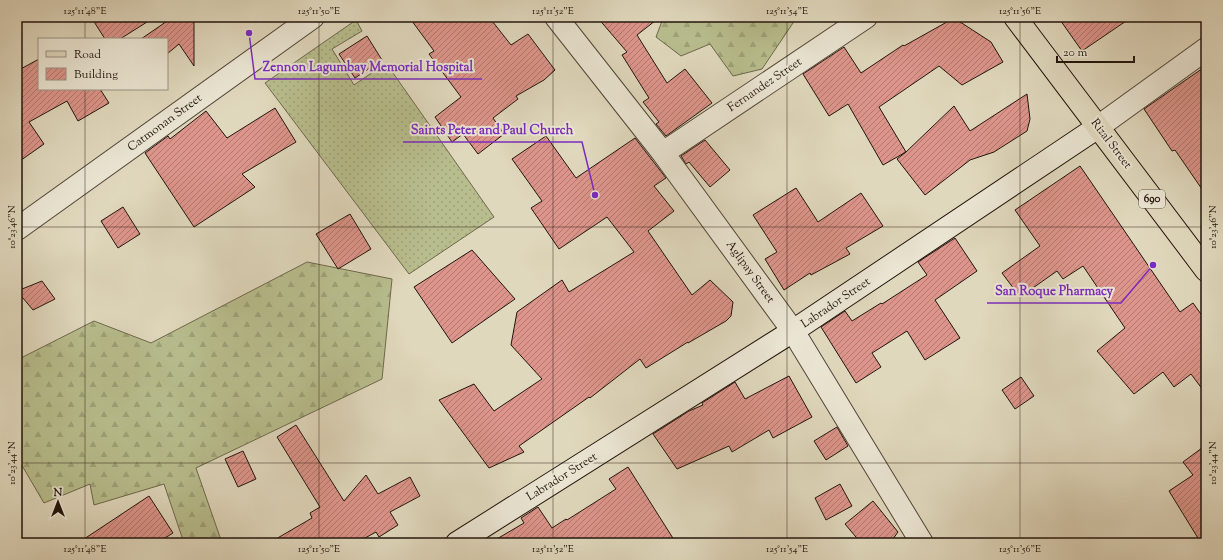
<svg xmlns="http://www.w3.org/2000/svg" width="1223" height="560" font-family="'Sorts Mill Goudy',serif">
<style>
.grass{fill:url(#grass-dots);stroke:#6d684c}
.forest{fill:url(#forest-firs);stroke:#6d684c}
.building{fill:url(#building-hatch);stroke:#22140c}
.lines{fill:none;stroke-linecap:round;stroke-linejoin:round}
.street-casing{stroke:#524538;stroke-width:24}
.secondary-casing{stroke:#22140c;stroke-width:24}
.primary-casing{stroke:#22140c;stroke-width:24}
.street{stroke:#ebe6d4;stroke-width:22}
.secondary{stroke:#ebe6d4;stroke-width:22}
.primary{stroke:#e0d8bd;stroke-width:22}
.ticks{fill:none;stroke:#22140c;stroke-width:1;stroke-opacity:0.45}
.labels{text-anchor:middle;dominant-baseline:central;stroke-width:4;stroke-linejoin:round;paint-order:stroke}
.shield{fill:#ebe6d4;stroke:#5e5348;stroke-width:1}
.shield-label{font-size:11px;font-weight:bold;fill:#22140c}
.street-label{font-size:12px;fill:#22140c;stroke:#ebe6d4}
.leader{fill:none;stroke:#7b2cbf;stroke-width:1.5}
.callout-dot{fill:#7b2cbf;stroke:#ebe6d4;stroke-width:1.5}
.callout-label{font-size:13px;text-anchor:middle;font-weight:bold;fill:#7b2cbf;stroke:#ebe6d4;stroke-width:4;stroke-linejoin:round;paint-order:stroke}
.neatline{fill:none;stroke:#22140c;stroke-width:1.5}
.ticks-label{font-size:10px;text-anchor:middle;fill:#22140c}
</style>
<defs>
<pattern id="grass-dots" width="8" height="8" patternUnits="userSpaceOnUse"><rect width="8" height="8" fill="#b8bd8d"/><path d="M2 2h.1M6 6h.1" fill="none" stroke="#9ea278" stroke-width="1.8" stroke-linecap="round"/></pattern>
<pattern id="forest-firs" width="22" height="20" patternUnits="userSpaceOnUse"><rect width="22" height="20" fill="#b8bd8d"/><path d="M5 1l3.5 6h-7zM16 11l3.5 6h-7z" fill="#9ea278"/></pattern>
<pattern id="building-hatch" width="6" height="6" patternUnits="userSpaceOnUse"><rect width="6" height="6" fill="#dd958b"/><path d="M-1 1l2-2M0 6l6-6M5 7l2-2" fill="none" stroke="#b37870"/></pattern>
</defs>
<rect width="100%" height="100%" fill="#e0d8bd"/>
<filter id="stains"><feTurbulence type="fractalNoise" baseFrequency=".005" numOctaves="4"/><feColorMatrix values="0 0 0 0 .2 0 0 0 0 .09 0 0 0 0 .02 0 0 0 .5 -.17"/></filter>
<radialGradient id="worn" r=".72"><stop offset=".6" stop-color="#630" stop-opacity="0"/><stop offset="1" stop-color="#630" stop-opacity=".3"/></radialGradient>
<path class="grass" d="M356,20l6,11 -30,18 22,36 32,-22 108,154 -85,57 -144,-191z"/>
<path class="forest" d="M660,17h137l-35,52 -29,7 -23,-32 -29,12 -25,-19 6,-16z
M307,262l85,17 -10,100 -186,89 26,75h-38l-20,-59 -70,21 -4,-21 -46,19 -27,-46v-97l77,-39 57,22z"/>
<path class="building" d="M91,17h64l-35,22h-15z
M173,17h21v49l-15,-22 -12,10v-15h-26z
M409,17h80l22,28 17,-11 27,36 -11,10 -28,16 2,3 -25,19 11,16 -26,20 -15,-20 -11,8 -17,-25 26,-20 -32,-43 5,-3z
M597,17h63l-23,18 30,48 18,-14 27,34 -46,33 -10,-12 3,-2 -16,-20 6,-4 -27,-43 5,-3z
M1058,17h74l-50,34z
M954,18l37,24 12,20 -41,23 -23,-19 -60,41 27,45 48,-46 16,25 57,-37 3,25 -3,12 -33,21 -24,8 -45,35 -28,-36 9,-7 -23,13 -35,-61 -19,12 -26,-42 41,-27 17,26 42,-28 1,1z
M367,36l15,24 -27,18 -16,-24z
M39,59v30h61l9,14 -31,18 -11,-20 -38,21 15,22 -27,19v-92z
M1206,66v129l-31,-45 -3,1 -28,-42z
M275,108l21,34 -54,32 13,13 -61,40 -49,-74 23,-17 2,3 36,-28 21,27z
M546,136l30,42 59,-40 31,40 -12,8 20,25 -26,20 44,64 18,-15 23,22 -2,14 -5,5 -38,22v-1l-42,26 -6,-9 -50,39 -1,-1 -70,49 5,6 -35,16 -50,-68 35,-16 20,27 48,-32 -31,-34 6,-33 45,-32 7,12 65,-40 -27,-35 -48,32 -28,-41 11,-7 -30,-42z
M705,140l25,30 -20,17 -21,-25 -3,2 -5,-8z
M1080,166l100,146 13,-9 13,18v73l-15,-20 -17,13 -11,-15 -29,22 -37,-43 28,-23 -42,-62 -20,13 -6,-8 -37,26 -18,-24 38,-27 -25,-36z
M796,188l22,34 43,-29 22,33 -37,22 4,6 -39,21 -1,-2 -26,17 -19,-31 12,-7 -24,-37z
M123,207l17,27 -22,14 -17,-27z
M350,214l21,35 -33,20 -22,-35z
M955,238l22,33 -42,29 25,38 -35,22 -18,-29 -35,22 9,14 -25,16 -35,-56 24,-16 7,10 29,-18 1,1 45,-29 -9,-13z
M472,250l43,49 -63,44 -38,-56z
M42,281l13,18 -22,11 -16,-19z
M789,376l23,41 -39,21 -4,-8 -37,22 -3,-6 -52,23 -24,-35 36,-23 14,-6 -1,-2 33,-21 10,17z
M1021,377l13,19 -19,13 -13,-19z
M296,425l48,76 22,-26 12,19 32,-17 10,19 -30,16 8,13 -19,12 -3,-5 -20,11h-87l43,-25 -2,-5 10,-6 -43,-70z
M837,427l11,19 -22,14 -12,-19z
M1206,445v98h-5l-32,-52 24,-16 -10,-13z
M243,451l13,28 -18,8 -13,-28z
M628,467l48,76h-186l34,-20 -3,-5 17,-11 14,21 14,-9 1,1 49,-31 -7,-10z
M840,484l12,22 -26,14 -11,-22z
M149,496l24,37 -16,10h-79z
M873,501l25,31 -8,11h-29l-16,-19z"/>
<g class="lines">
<g class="street-casing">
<path id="street" d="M556,17l107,136 130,178 129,212
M1098,127l108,-78
M663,153l203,-136
M17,229l296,-212"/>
</g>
<g class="secondary-casing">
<path id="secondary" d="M457,543l336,-212 305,-204"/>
</g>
<g class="primary-casing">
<path id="primary" d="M1015,17l191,253"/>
</g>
<use href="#street" class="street"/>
<use href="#secondary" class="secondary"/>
<use href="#primary" class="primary"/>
</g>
<path class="ticks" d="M85,17v22M319,17v526M553,17v526M787,17v526M1020,17v526M85,89v454M17,227h1189M17,463h1189"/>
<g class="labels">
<rect class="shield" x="1139" y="190" width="26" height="18" rx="3"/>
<g class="shield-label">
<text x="1152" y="199">690</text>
</g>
<g class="street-label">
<text transform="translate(765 85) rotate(-34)">Fernandez Street</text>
<text transform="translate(165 123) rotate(-36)">Catmonan Street</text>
<text transform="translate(1111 144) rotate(53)">Rizal Street</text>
<text transform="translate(750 272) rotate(54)">Aglipay Street</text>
<text transform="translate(836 303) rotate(-34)">Labrador Street</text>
<text transform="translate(562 477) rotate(-32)">Labrador Street</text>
</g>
</g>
<path class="leader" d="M249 33L255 79H482M595 195L582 142H403M1153 265L1121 303H987"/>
<g class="callout-dot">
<circle cx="249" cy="33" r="4"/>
<circle cx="595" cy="195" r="4"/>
<circle cx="1153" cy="265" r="4"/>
</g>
<g class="callout-label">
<text x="368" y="71">Zennon Lagumbay Memorial Hospital</text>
<text x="492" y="134">Saints Peter and Paul Church</text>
<text x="1054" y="295">San Roque Pharmacy</text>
</g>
<rect width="1223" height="560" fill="none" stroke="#e0d8bd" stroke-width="44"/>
<rect x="38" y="38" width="130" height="52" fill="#ebe6d4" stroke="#9b9284"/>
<rect x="46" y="51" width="20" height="6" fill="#e0d8bd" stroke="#9b9284"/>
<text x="74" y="58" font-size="12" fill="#22140c">Road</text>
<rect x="46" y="68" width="20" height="12" fill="url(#building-hatch)" stroke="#9b9284"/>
<text x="74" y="78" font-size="12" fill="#22140c">Building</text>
<g transform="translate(58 502)" stroke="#ebe6d4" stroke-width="3" paint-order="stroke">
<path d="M0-3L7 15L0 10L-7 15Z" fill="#22140c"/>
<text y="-6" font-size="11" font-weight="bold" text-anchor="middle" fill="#22140c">N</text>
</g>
<path d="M1057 56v6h77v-6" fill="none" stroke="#22140c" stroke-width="2"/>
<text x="1063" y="56" font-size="12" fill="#22140c" stroke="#ebe6d4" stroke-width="3" paint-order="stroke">20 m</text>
<rect x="22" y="22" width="1179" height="516" class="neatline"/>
<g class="ticks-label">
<text x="85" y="14">125°11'48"E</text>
<text x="319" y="14">125°11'50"E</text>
<text x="553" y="14">125°11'52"E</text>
<text x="787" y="14">125°11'54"E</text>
<text x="1020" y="14">125°11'56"E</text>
<text transform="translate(11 227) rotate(-90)" y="4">10°23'46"N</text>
<text transform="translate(1212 227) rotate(-90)" y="4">10°23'46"N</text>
<text transform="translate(11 463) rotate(-90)" y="4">10°23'44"N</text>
<text transform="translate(1212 463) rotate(-90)" y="4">10°23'44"N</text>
<text x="85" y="552">125°11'48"E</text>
<text x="319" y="552">125°11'50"E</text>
<text x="553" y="552">125°11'52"E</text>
<text x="787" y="552">125°11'54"E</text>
<text x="1020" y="552">125°11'56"E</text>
</g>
<rect width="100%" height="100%" filter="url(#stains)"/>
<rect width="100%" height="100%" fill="url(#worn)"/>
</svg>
